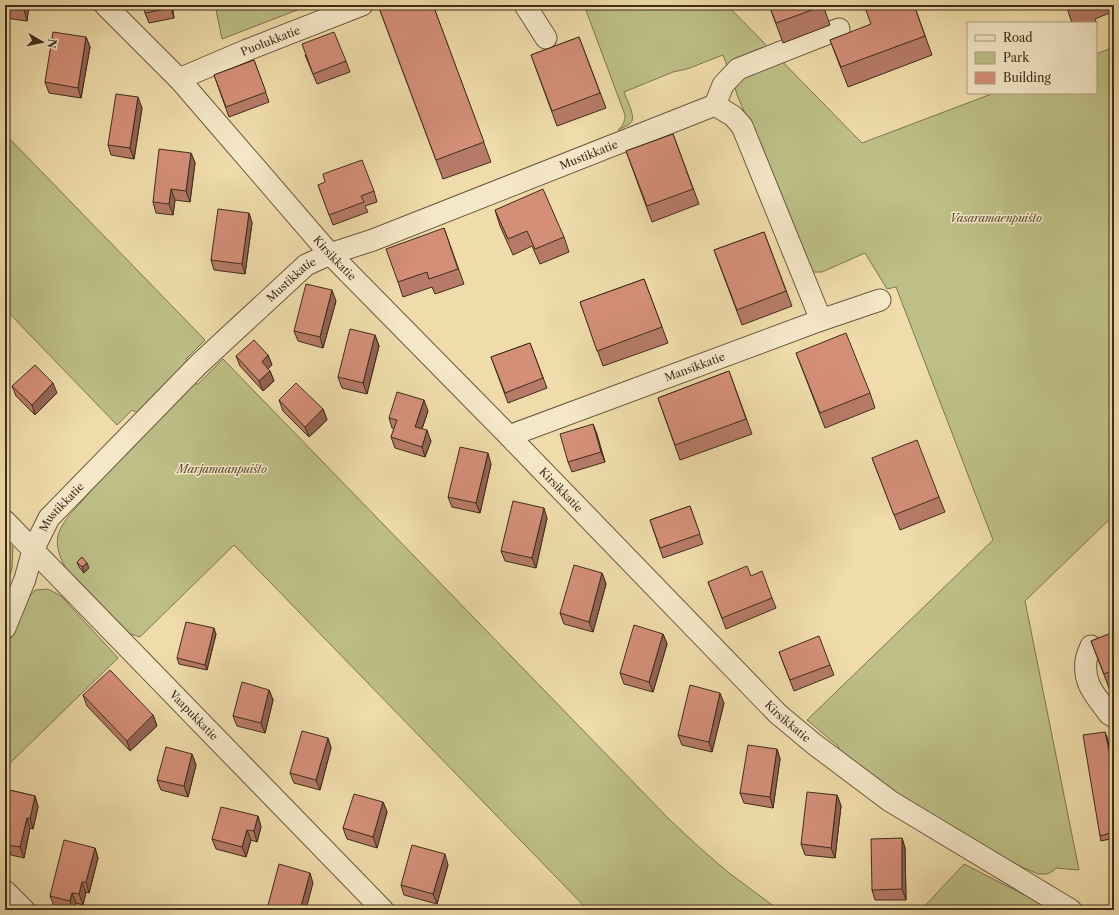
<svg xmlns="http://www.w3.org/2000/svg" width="1119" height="915" font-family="'Libre Caslon Text',serif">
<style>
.green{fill:#bdbf86;stroke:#7e7650}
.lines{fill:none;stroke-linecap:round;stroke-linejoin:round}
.minor-casing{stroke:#6b593e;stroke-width:23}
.minor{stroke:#f5e8c8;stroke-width:21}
.wall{fill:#b67b68;stroke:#3f2d1a}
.shaded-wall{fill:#946455;stroke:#3f2d1a}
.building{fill:#d48f79;stroke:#3f2d1a}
.labels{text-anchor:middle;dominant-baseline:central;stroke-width:3;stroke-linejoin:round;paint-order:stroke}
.street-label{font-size:11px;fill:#3f2d1a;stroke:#f5e8c8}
.park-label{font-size:11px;font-style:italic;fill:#584a30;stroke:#f5e8c8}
</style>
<rect width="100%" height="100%" fill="#efdcaa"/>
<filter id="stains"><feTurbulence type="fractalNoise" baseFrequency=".005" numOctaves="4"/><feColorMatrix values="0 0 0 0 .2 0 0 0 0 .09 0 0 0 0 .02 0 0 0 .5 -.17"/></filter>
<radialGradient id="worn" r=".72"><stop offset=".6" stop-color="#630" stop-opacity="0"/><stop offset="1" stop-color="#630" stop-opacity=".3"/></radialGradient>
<path class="green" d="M215,5h95l-88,34z
M584,5h143l135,138 132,-50h102v-39l18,-7v468l-89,86 54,269 -23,-2 -3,3 -6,3h-9l-14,-6 -29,-15 -92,-56 -63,-44 -2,-7 -31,-26 186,-180 -97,-253 -9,2 -22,-36 -43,19h-9l-4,-2 -38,-97 -34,-78 -2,-8 -12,-32 -36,14 -14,3 -49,20c2,6 11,23 8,29 -2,4 -10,7 -14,9 5,-4 7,-9 7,-15z
M5,134l200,206 -19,19 2,6 -50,48 -6,-3 -15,15 -112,-116z
M223,359l447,461 30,28 29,25 50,37h-191l-354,-365 -94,92 -12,-4 -59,-60c-8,-12 -16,-29 -9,-43 4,-10 15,-21 22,-29 35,-41 75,-79 112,-117h4z
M5,541l8,6 -1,22 -7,18z
M48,589l13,7 57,62 -113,110v-116l21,-51 9,-11z
M964,864l82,42 5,4h-130z"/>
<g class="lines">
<g class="minor-casing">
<g id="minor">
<path id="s1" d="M105,5l74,74 151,175 179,182 269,278 36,30 76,57 181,109"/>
<path d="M525,5l21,33"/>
<path id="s2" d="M179,79l68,-29 115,-45"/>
<path d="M715,105l18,11 9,10 79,194"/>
<path d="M715,105l8,-20 15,-16 101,-40"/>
<path id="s3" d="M509,436l312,-116 59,-20"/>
<path id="s4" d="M5,521l378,389"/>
<path id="s5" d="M5,628l20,-49 8,-29 16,-32 150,-154 107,-99 24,-11 43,-14 342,-135"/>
<path d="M1091,646c-2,5 -5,11 -5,15 -3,24 11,36 23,53l5,3"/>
<path d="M5,891l19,19"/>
</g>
</g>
<use href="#minor" class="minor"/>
</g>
<path class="wall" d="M5,5h24l-2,16 -22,-3z
M172,5l2,13 -25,5 -4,-10z
M378,5h55l58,157 -48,17z
M769,5h54l7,20 -47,18z
M914,5l18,50 -84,32 -18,-47 41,-15z
M1066,5h48v6l-19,8 2,5 -1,1v-2h-24z
M86,37l4,10 -9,51 -32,-5 -4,-11z
M579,37l27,71 -49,18 -26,-71z
M305,55l41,6 4,11 -33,12z
M254,60l15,42 -40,15 -15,-42z
M142,108l-8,51 -23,-4 -3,-10z
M673,134l26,70 -47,18 -26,-71z
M191,153l4,10 -5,39 -15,-2 -2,15 -17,-2 -3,-11z
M318,185l56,6 3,11 -12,4 3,6 -35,13z
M495,210l69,27 5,15 -29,12 -8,-18 -19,9 -13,-29z
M249,213l3,10 -7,51 -31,-4 -3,-10z
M444,228l20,56 -29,10 -3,-7 -29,10 -5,-15z
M764,232l28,74 -50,19 -28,-75z
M644,279l24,64 -65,23 -23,-64z
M336,301l-13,47 -25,-7 -4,-10z
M375,335l4,11 -12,48 -25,-6 -4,-11z
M530,343l17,45 -39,15 -17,-46z
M796,353l74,40 5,15 -50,20z
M268,355l4,10 -4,4 2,2 4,10 -11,10 -23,-25 -4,-10z
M729,371l23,63 -72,26 -22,-62z
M12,386l45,7 -22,22 -19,-19z
M279,400l44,9 4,11 -18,17 -26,-26z
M428,411l-6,18 9,12 -6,16 -30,-9 -4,-11 3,-8 -2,-1 -3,-10z
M593,424l12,38 -33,10 -4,-10z
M872,458l67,39 6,15 -45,18z
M491,464l-11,49 -28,-6 -4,-10z
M690,506l13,38 -40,14 -13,-38z
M547,518l-11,50 -31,-7 -4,-10z
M77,562l12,6 -5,5 -5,-6z
M602,573l4,11 -13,48 -29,-8 -4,-11z
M751,576l21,22 4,10 -50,21 -18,-47z
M1114,632v69l-23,-60z
M216,634l-9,36 -28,-6 -2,-6z
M663,634l4,10 -14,48 -29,-8 -4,-11z
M779,652l51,13 4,10 -40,16z
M269,690l4,10 -8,33 -28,-7 -4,-10z
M83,695l70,20 4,11 -27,25 -43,-45z
M724,703l-12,49 -30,-7 -4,-10z
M1107,737l7,32v69l-13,3 -1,-5z
M328,738l3,10 -11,42 -26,-7 -4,-10z
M777,749l3,10 -7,49 -29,-5 -4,-10z
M192,754l4,11 -8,32 -27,-7 -4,-10z
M5,789l30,7 3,11 -5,22 -3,-1 -6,30 -13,-3 -2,-6 -4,-1z
M837,795l4,11 -6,52 -30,-3 -4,-11z
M383,802l4,10 -10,36 -30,-9 -4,-11z
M258,816l3,11 -4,15 -6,-2 -5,17 -30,-8 -4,-10z
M902,838l3,10 1,52h-31l-3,-10z
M95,848l3,10 -9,35 -3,-1 -3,13 -7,-2 -2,7h-6l-14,-4 -4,-10z
M448,865l-11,39 -33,-9 -3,-10z"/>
<path class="shaded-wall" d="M24,5h5l-2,16 -3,-11z
M170,5h2l2,13 -3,-10z
M86,37l4,10 -9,51 -3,-10z
M138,97l4,11 -8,51 -4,-11z
M191,153l4,10 -5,39 -4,-11z
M171,189l4,11 -2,15 -4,-11z
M249,213l3,10 -7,51 -3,-10z
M332,290l4,11 -13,47 -3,-11z
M375,335l4,11 -12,48 -4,-11z
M268,355l4,10 -7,7 -3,-10z
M270,371l4,10 -11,10 -4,-10z
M53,383l4,10 -22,22 -3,-10z
M424,400l4,11 -9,26 -4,-10z
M323,409l4,11 -18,17 -4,-10z
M593,424l4,10 8,28 -4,-10z
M427,430l4,11 -6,16 -3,-10z
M488,453l3,11 -11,49 -4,-10z
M544,508l3,10 -11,50 -4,-10z
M87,563l2,5 -5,5 -2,-6z
M602,573l4,11 -13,48 -4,-10z
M214,628l2,6 -9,36 -2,-5z
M663,634l4,10 -14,48 -4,-10z
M269,690l4,10 -8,33 -4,-10z
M720,693l4,10 -12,49 -3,-10z
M153,715l4,11 -27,25 -3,-10z
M1105,732l2,5 7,32v4z
M328,738l3,10 -11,42 -4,-10z
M777,749l3,10 -7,49 -3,-11z
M192,754l4,11 -8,32 -4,-11z
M837,795l4,11 -6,52 -4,-10z
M35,796l3,11 -5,22 -3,-10z
M383,802l4,10 -10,36 -4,-11z
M258,816l3,11 -4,15 -3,-11z
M27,818l3,10 -6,30 -4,-11z
M247,830l4,10 -5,17 -4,-10z
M902,838l3,10 1,52 -4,-11z
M95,848l3,10 -9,35 -3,-11z
M445,854l3,11 -11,39 -4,-10z
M310,873l3,10 -7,27h-6z
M82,882l4,10 -3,13 -4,-11z
M72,893l4,10 -2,7h-1l-3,-9z"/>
<path class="building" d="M5,5h19v5l-19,-2z
M143,5h27l1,3 -26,5z
M378,5h55l51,137 -48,18z
M769,5h54v1l-47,17z
M864,5h50l11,31 -84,31 -11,-27 41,-16z
M1066,5h6l-5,2z
M1074,5h15l-13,5z
M53,32l33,5 -8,51 -33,-6z
M334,32l12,29 -33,13 -11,-30z
M579,37l21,56 -48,18 -21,-56z
M254,60l12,32 -40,15 -12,-32z
M116,94l22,3 -8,51 -22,-3z
M673,134l20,55 -46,17 -21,-55z
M159,149l32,4 -5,38 -15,-2 -2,15 -16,-2z
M362,160l12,31 -13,5 3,6 -35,13 -11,-30 7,-3 -2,-8z
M543,189l21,48 -29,12 -8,-18 -19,8 -13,-29z
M218,209l31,4 -7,51 -31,-4z
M444,228l14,41 -29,10 -2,-7 -29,10 -12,-33z
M764,232l22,59 -49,19 -23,-60z
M644,279l18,48 -65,24 -17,-49z
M306,284l26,6 -12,47 -26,-6z
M350,329l25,6 -12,48 -25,-6z
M846,333l24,60 -50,20 -24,-60z
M254,340l14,15 -6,7 8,9 -11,10 -23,-25z
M530,343l13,35 -38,15 -14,-36z
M35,365l18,18 -21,22 -20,-19z
M729,371l17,48 -71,26 -17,-47z
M296,383l27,26 -18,18 -26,-27z
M397,392l27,8 -9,27 12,3 -5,17 -31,-10 6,-17 -8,-2z
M593,424l8,28 -33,10 -8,-28z
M917,440l22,57 -45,18 -22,-57z
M460,447l28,6 -12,50 -28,-6z
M513,501l31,7 -12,50 -31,-7z
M690,506l10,28 -40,14 -10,-28z
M82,557l5,6 -5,4 -5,-5z
M574,565l28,8 -13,49 -29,-9z
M747,566l4,10 11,-5 10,27 -50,20 -14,-36z
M186,622l28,6 -9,37 -28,-7z
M634,625l29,9 -14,48 -29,-9z
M1114,632v38l-10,4 -13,-33z
M819,636l11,29 -40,15 -11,-28z
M110,670l43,45 -26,26 -44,-46z
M242,682l27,8 -8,33 -28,-7z
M690,685l30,8 -11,49 -31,-7z
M302,731l26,7 -12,42 -26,-7z
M1105,732l9,41v59l-14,4 -17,-101z
M748,745l29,4 -7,48 -30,-4z
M166,747l26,7 -8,32 -27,-6z
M5,789l30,7 -5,23 -3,-1 -7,29 -12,-2 1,-6 -4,-1z
M807,792l30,3 -6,53 -30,-4z
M354,794l29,8 -10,35 -30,-9z
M221,807l37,9 -4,15 -7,-1 -5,17 -30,-8z
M902,838v51l-30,1 -1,-51z
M64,840l31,8 -9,34h-4l-3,12 -7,-1 -2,8 -20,-5z
M412,845l33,9 -12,40 -32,-9z
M279,864l31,9 -10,37h-30l-3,-1z"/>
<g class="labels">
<g class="street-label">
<text stroke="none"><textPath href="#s2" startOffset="99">Puolukkatie</textPath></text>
<text stroke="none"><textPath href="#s5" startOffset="783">Mustikkatie</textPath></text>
<text stroke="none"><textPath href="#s1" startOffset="342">Kirsikkatie</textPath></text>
<text stroke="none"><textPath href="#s5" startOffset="459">Mustikkatie</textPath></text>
<text stroke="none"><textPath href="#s3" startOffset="198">Mansikkatie</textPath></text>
<text stroke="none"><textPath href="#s1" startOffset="666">Kirsikkatie</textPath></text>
<text stroke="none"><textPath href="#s5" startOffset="135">Mustikkatie</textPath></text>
<text stroke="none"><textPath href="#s4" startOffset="271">Vaapukkatie</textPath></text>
<text stroke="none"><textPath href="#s1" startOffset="990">Kirsikkatie</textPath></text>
</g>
<g class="park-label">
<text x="996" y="218">Vasaramäenpuisto</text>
<text x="222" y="469">Marjamaanpuisto</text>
</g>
</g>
<rect width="1119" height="915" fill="none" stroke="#efdcaa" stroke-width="20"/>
<rect x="6" y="6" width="1107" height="903" fill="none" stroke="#3f2d1a" stroke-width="2"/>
<rect x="10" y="10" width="1099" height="895" fill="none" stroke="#3f2d1a"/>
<rect x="967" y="22" width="130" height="72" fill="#f5e8c8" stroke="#ac9d82"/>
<rect x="975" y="35" width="20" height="6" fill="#f5e8c8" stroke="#ac9d82"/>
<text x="1003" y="42" font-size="12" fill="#3f2d1a">Road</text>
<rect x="975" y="52" width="20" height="12" fill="#bdbf86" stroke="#ac9d82"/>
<text x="1003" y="62" font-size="12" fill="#3f2d1a">Park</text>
<rect x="975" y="72" width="20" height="12" fill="#d48f79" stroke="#ac9d82"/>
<text x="1003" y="82" font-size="12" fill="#3f2d1a">Building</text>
<g transform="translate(42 42) rotate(99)" stroke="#f5e8c8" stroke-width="3" paint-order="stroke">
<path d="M0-3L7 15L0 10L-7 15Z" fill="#3f2d1a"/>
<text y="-6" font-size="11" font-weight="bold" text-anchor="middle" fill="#3f2d1a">N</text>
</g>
<rect width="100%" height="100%" filter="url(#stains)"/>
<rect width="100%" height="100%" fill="url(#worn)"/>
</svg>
